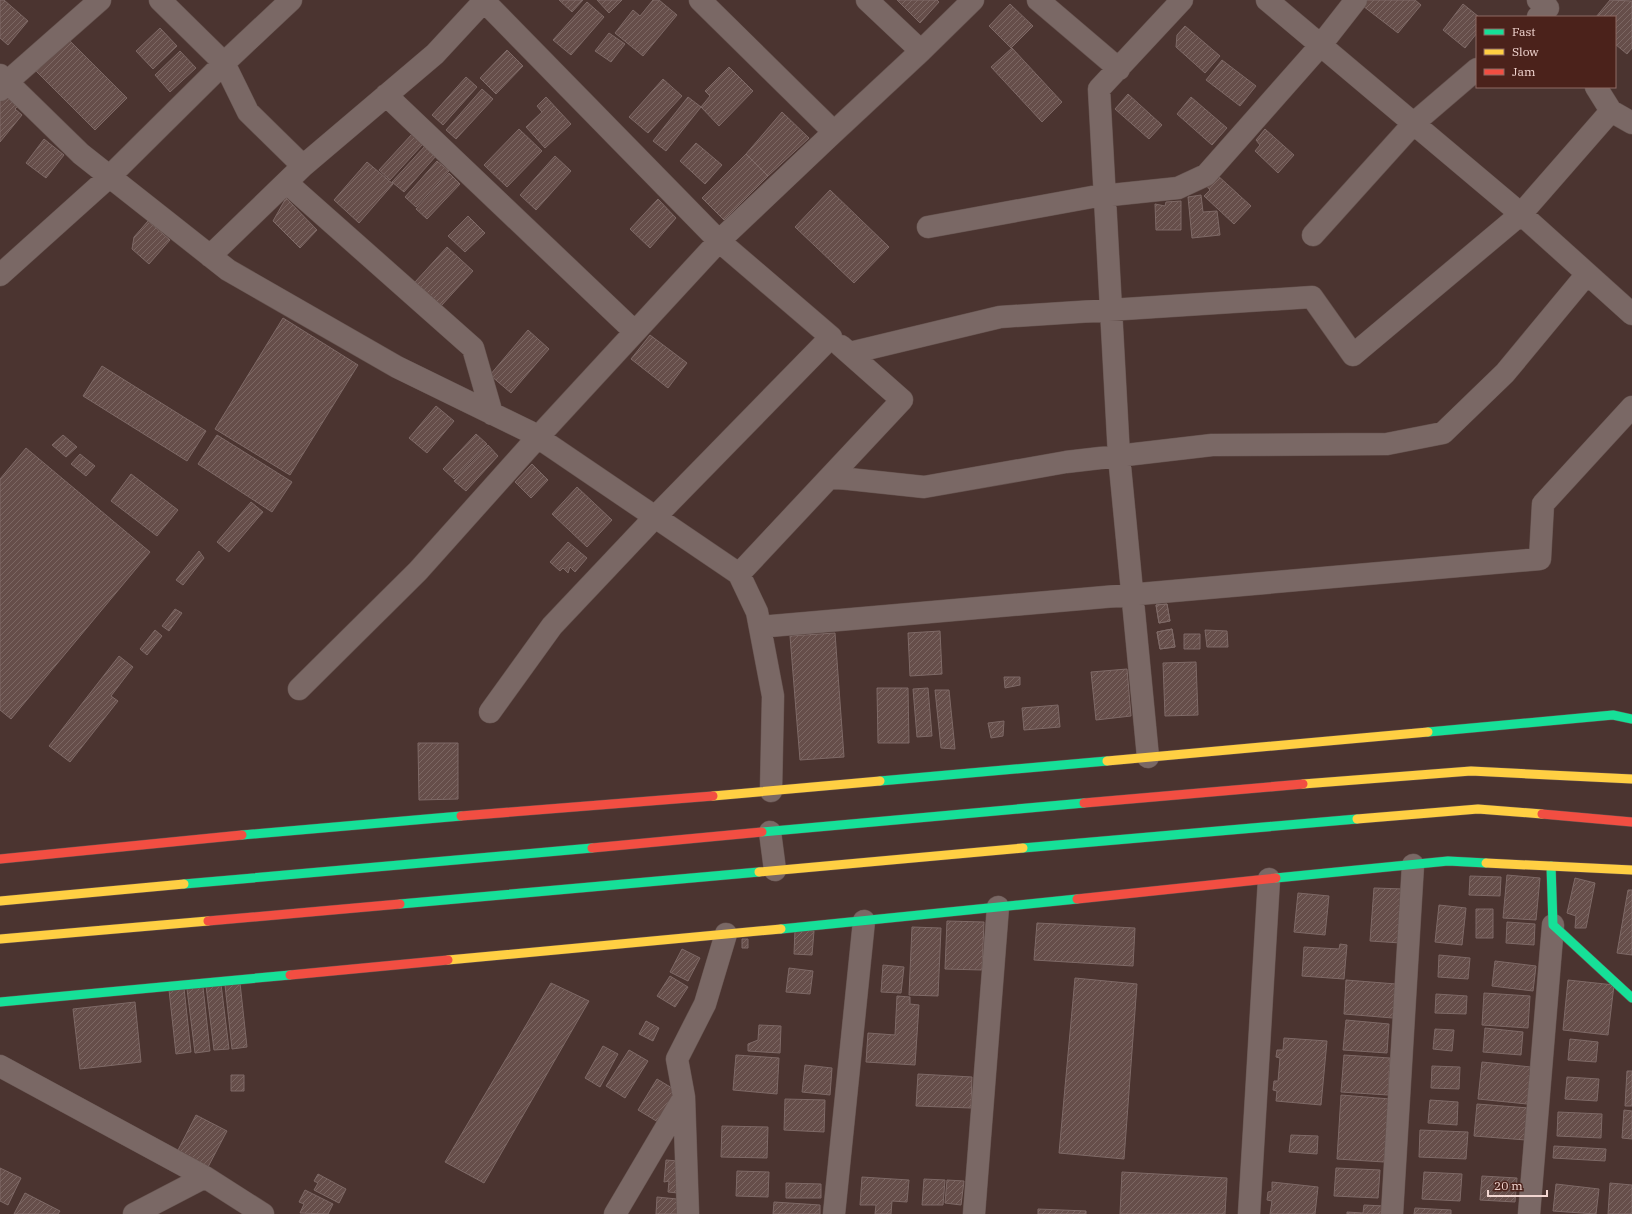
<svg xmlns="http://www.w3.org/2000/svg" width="1632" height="1214" font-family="'IBM Plex Serif',serif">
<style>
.building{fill:url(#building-hatch);stroke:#7e6966}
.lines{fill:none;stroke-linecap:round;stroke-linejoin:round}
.street-casing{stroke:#65524e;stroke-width:23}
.fast-casing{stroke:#65524e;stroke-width:10}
.slow-casing{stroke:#65524e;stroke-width:10}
.jam-casing{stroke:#65524e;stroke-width:10}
.street{stroke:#7a6865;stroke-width:22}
.fast{stroke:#16e098;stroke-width:9}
.slow{stroke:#ffcf43;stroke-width:9}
.jam{stroke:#f24e42;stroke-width:9}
</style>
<defs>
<pattern id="building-hatch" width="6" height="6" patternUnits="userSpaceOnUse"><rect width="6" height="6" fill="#664e4a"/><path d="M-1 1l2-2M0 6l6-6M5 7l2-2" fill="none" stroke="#7c6763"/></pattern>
</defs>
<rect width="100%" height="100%" fill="#4b3430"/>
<path class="building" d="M0,0h4l24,21 -20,24 -8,-7z
M559,0h24l-11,12z
M597,0h25l-13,13z
M653,0h6l18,15 -34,41 -28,-23 18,-23 7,6z
M897,0h40l2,2 -19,21z
M1367,0h48l6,5 -23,28 -35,-27z
M1610,0l22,1v47l-5,6 -12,-10v-27h-19z
M587,2l17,15 -33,38 -18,-15z
M1010,4l23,22 -22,22 -22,-22z
M1463,4l16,13h-2v16l-12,15 -22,-18z
M1185,26l35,30 -15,17 -29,-26 1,-12z
M160,28l17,18 -24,23 -17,-18z
M609,33l16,11 -14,18 -16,-11z
M68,39l59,59 -32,32 -59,-59z
M1012,48l50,54 -20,20 -51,-55z
M507,50l16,16 -27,28 -16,-16z
M180,51l16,17 -26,24 -15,-17z
M1222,60l34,26 -16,20 -34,-26z
M729,67l24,24 -34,35 -18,-19 9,-11 -5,-5z
M466,77l11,10 -34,38 -11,-10z
M663,79l19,17 -34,37 -19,-16z
M482,89l11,10 -37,40 -10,-9z
M3,93l15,13 -3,3 7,6 -22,27v-45z
M1128,94l34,31 -13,14 -34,-30z
M546,97l25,27 -26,24 -19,-21 16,-15 -5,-6z
M688,97l13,10 -35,44 -13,-10z
M1191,97l36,31 -15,17 -35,-31z
M782,112l27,26 -41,38 -22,-22z
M519,129l23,22 -35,36 -23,-22z
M1265,129l29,26 -16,18 -23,-22 5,-6 -4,-5z
M412,134l11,10 -33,36 -11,-10z
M44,139l20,16 -18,23 -20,-15z
M696,143l26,22 -17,19 -25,-23z
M425,146l11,10 -32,36 -12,-10z
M746,154l22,22 -44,44 -22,-22z
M555,156l16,15 -35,39 -16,-15z
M437,161l12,10 -33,36 -11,-10z
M367,162l26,22 -34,39 -25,-23z
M449,173l11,11 -33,35 -11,-10z
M1216,174l35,32 -17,18 -30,-28 6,-6 -4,-5z
M830,190l59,57 -35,36 -59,-56z
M1201,195l2,17 14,-1 3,24 -28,3 -4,-41z
M286,198l31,32 -17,18 -27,-27z
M658,199l18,19 -26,30 -20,-19z
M1181,201v29h-25l-1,-26 10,2 1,-4z
M468,216l17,17 -20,19 -17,-16z
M148,221l22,19 -21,24 -17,-15 2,-12z
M447,247l26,24 -32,35 -26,-24z
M283,318l75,47 -68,110 -75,-46z
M528,330l21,19 -38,44 -21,-18z
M650,335l37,28 -19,25 -37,-29z
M102,366l104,65 -19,30 -104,-65z
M436,406l18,15 -27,32 -18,-15z
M476,434l11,10 -33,35 -11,-10z
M63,435l14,12 -11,10 -14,-12z
M217,435l75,47 -20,30 -74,-48z
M488,445l10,11 -32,35 -12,-10z
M26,448l124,104 -139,167 -11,-9v-231z
M80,454l15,12 -9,10 -15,-12z
M532,464l16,16 -17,18 -16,-16z
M131,474l47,36 -21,26 -46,-35z
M577,487l35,33 -25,27 -35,-33z
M251,502l12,10 -34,40 -12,-10z
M568,542l19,16 -12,14 -5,-5 -2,6 -5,-5 -3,3 -10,-9z
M199,551l5,7 -21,27 -7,-5z
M1167,604l3,17 -11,2 -3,-18z
M1167,604l3,17 -11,2 -3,-18z
M175,609l7,4 -13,18 -7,-5z
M1172,629l3,18 -15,2 -3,-17z
M1172,629l3,18 -15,2 -3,-17z
M155,630l7,6 -15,19 -7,-6z
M1205,630l22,1 1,16h-21z
M940,631l2,43 -32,2 -2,-43z
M835,633l9,124 -44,3 -10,-124z
M1184,634h16v15h-16z
M119,656l14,11 -22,29 7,5 -48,61 -21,-16z
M1196,662l2,53 -33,1 -2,-53z
M1127,669l4,47 -35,4 -5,-48z
M1004,677h16v8l-15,3z
M877,688h31l1,55h-31z
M928,688l4,48 -15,1 -4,-48z
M935,690h14l6,59 -14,-1z
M1058,705l2,22 -36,3 -2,-22z
M1004,721l-1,15 -12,2 -3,-15z
M418,743h40v56l-39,1z
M1507,875l33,3 -4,42 -33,-2z
M1470,876l31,1 -1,19 -31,-1z
M1575,878l20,5 -9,45h-11l1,-12 -9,-3z
M1374,888l30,1 -3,54 -31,-2z
M1628,890h4v65l-15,-2z
M1298,893l31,3 -4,39 -31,-3z
M1439,905l27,3 -4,37 -27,-3z
M1476,909h17v29h-17z
M947,921l37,1 -2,48 -37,-1z
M1507,922l28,2 -1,21 -28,-2z
M1037,923l98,5 -2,38 -99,-6z
M912,927l29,1 -3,68 -29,-1z
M795,930l19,1 -2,24 -18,-1z
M742,939h6v9h-6z
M1340,944l7,1 -3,34 -42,-3 2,-29 35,2z
M682,949l18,9 -12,23 -18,-9z
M1439,955l31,3 -2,21 -30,-2z
M1495,961l41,5 -3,25 -41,-5z
M883,965l21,2 -3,26 -20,-1z
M789,968l24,3 -3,23 -24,-2z
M670,976l18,11 -13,20 -18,-11z
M1075,978l62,6 -13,175 -65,-6z
M1346,980l50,4 -3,34 -49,-4z
M1568,980l46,5 -6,50 -45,-5z
M240,983l7,64 -15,2 -7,-64z
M551,983l38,18 -105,182 -39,-21z
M221,984l8,65 -15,1 -8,-64z
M203,987l7,64 -15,2 -8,-64z
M184,988l7,64 -15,2 -7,-64z
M1484,993l46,3 -2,32 -46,-3z
M1436,994l31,2 -1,18 -31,-1z
M897,996l13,1v7l9,1 -4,60 -49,-3 2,-29 27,2z
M135,1002l6,60 -61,7 -7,-60z
M1346,1020l43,4 -2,29 -44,-3z
M646,1021l13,7 -6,13 -14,-7z
M759,1025l22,1 -1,27 -32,-2v-7l10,-4z
M1485,1028l38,4 -2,23 -38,-3z
M1435,1029l19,1 -2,21 -19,-2z
M1284,1038l43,3 -6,64 -45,-4 1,-10 -4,-1 1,-9h4l2,-23 -4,-1 1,-7h6z
M1570,1039l28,3 -2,20 -28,-2z
M603,1046l15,8 -18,33 -15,-9z
M629,1050l19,11 -23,37 -19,-12z
M736,1055l43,3 -2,36 -44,-4z
M1344,1055l46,3 -2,37 -47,-3z
M1482,1062l49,5 -4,37 -49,-5z
M805,1065l27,3 -2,27 -28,-3z
M1432,1066l28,1 -1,22 -28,-1z
M1627,1071h5v35h-7z
M918,1074l54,3 -1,31 -55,-2z
M231,1075h13v16h-13z
M1567,1077l32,2 -2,22 -32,-2z
M657,1079l20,12 -19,31 -20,-12z
M1341,1095l49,4 -6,63 -47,-3z
M785,1099l40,1 -1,32 -40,-2z
M1430,1100l28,2 -1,23 -29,-2z
M1477,1104l52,4 -3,32 -52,-4z
M1624,1110l8,1v28l-10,-1z
M1558,1112l44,2 -1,24 -44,-2z
M196,1115l31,16 -19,36 -31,-15z
M722,1126l46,1 -1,31 -46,-1z
M1420,1130l48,2 -2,27 -47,-2z
M1291,1135l27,1 -1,18 -28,-2z
M1554,1146l52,3 -1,12 -52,-3z
M666,1160l25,2 -3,32 -20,-2 1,-11 -5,1z
M0,1168l21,10 -13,27 -8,-4z
M1336,1168l44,2 -2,28 -44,-2z
M737,1171l32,1 -1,25 -32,-1z
M1122,1172l105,6 -2,36h-105z
M1424,1172l38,2 -2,27 -38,-2z
M318,1174l28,15 -7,14 -25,-13 4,-7 -4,-2z
M1482,1176l35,2 -2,24 -35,-2z
M862,1177l47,3 -2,22 -15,-1 -1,13h-16l1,-9h-16z
M924,1179l21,1 -2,25h-21z
M947,1180l17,1 -3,24 -16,-2z
M1272,1182l46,5 -3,27h-45l2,-13 -5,-1 1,-8 4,-1z
M786,1183l35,1v14h-35z
M1610,1183l22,2v29h-24z
M1556,1184l43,5 -3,25 -43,-3z
M305,1190l28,14 -5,10 -28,-1 4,-9 -5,-2z
M25,1193l35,18 -2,3h-44z
M657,1197l30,3 -8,14h-23z
M774,1202l46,3v9h-47z
M1364,1205l20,1v8h-37v-2l16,1z
M1415,1208l36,2v4h-37z
M1038,1209l48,2v3h-48z"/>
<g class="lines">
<g class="street-casing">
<path id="street" d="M291,0l-67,63 24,49 55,54
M1038,0l81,69
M1267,0l254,214 111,100
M484,1l235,240 112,96 -176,180 -103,109 -62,86
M1538,17l10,-9 -10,-8
M921,51l52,-51
M0,75l81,79 147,116 169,97 133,65 209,142 18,38 16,84 -2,95
M1596,87l15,24
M0,90l7,-8 93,-82
M386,95l249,237
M834,132l87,-81 -54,-51
M287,183l186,165 19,66
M928,227l164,-30 86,-9 28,-13 114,-129 36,-46
M1313,235l101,-112 63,-54
M210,256l93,-90 132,-112 50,-54
M0,275l109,-98 115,-114 -64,-63
M850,353l150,-36 312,-20 41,58 168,-141 90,-103 21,12
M830,477l94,10 142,-25 146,-17 175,-1 56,-11 62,-60 82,-99
M739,574l163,-174 -61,-54
M760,627l780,-68 3,-55 89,-97
M299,689l119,-118 120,-134 181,-196 115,-109 -134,-132
M1148,757l-29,-301 -20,-367 83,-89
M770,832l5,38
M0,1066l205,111
M684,1097l4,117
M134,1214l71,-37 58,37
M615,1214l69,-117 -7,-38 28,-55 21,-70
M834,1214l30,-293
M974,1214l24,-307
M1249,1214l20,-335
M1392,1214l21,-349
M1529,1214l24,-289"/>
</g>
<g class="fast-casing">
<path id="fast" d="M1428,732l185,-17 19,4
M880,781l227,-20
M762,832l322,-29
M242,835l219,-19
M1023,848l334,-29
M1551,866l2,59 79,73
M1276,878l172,-17 38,2
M184,884l408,-36
M400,904l359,-32
M781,929l296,-30
M0,1002l290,-27"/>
</g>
<g class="slow-casing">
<path id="slow" d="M1107,761l321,-29
M1303,784l168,-13 161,8
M713,796l167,-15
M1357,819l121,-10 64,5
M1486,863l146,7
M759,872l264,-24
M0,901l184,-17
M0,939l208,-18
M448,960l333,-31"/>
</g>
<g class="jam-casing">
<path id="jam" d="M1084,803l219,-19
M1542,814l90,8
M461,816l252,-20
M592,848l170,-16
M0,859l242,-24
M1077,899l199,-21
M208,921l192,-17
M290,975l158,-15"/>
</g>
<use href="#street" class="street"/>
<use href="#fast" class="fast"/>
<use href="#slow" class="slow"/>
<use href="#jam" class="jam"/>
</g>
<rect x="1476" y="16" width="140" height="72" fill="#4b221b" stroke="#8e6a64"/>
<rect x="1484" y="29" width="20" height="6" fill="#16e098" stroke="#8e6a64"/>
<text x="1512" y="36" font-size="12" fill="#f2d6d1">Fast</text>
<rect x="1484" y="49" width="20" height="6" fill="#ffcf43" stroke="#8e6a64"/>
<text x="1512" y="56" font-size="12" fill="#f2d6d1">Slow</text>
<rect x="1484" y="69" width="20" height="6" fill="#f24e42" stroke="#8e6a64"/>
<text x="1512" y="76" font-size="12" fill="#f2d6d1">Jam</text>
<path d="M1488 1190v6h59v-6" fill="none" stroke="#f2d6d1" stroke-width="2"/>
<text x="1494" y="1190" font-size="12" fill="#f2d6d1" stroke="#4b221b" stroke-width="3" paint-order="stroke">20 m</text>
</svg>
